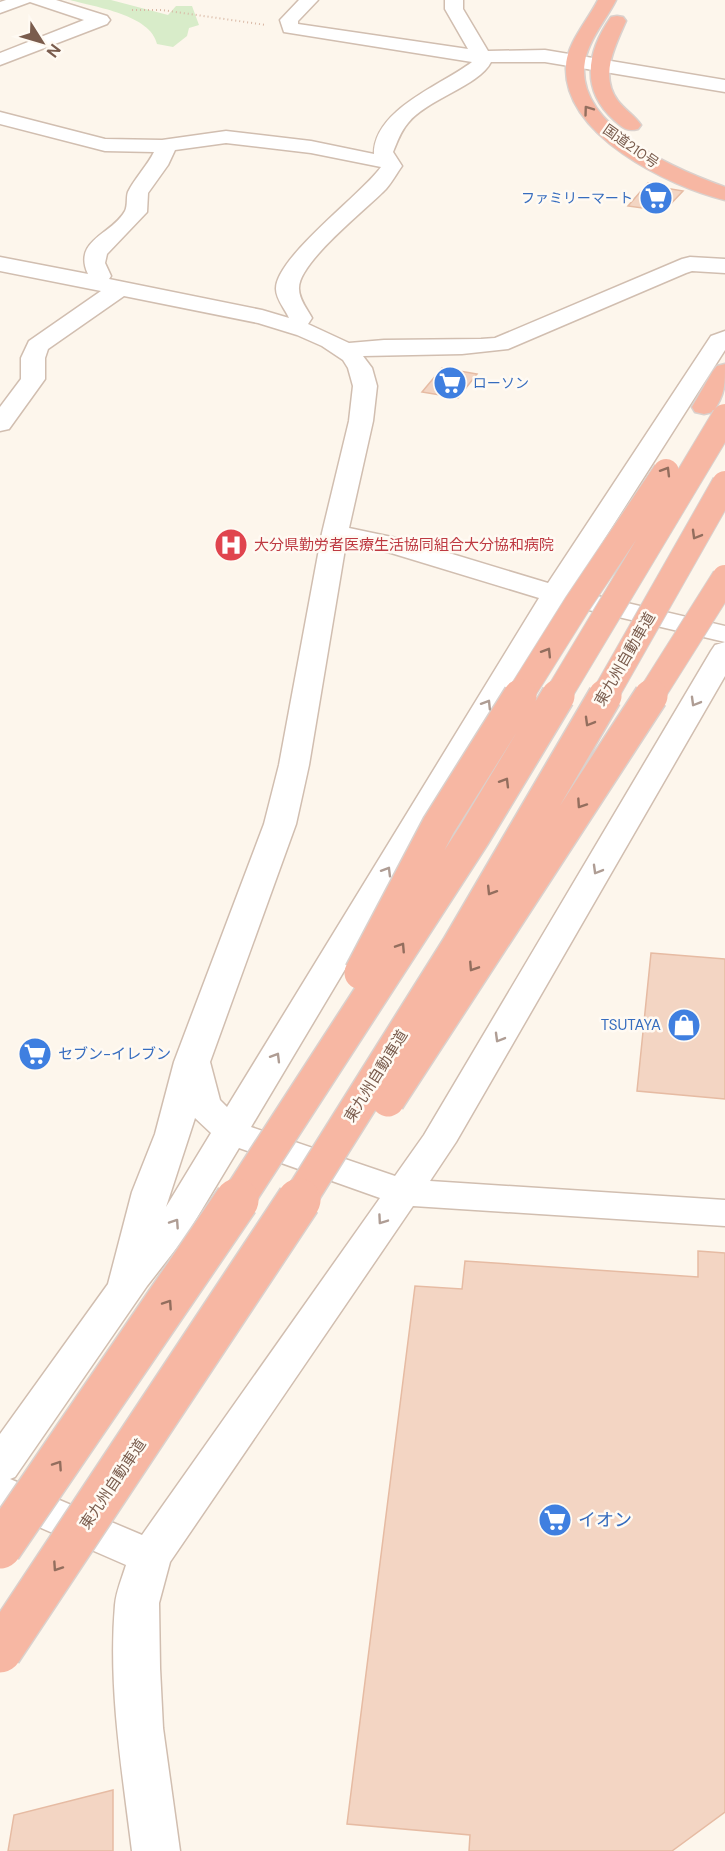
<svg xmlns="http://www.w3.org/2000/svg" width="725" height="1851" font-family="'DM Sans','Noto Sans JP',sans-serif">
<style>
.green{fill:#d8ecc9}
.building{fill:#f3d5c3;stroke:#e6bba3;stroke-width:1.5}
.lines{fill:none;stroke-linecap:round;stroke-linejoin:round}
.minor-casing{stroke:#d1beb0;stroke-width:3}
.highway-casing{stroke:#dad1cd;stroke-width:3}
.path{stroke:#d9b8a5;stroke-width:2;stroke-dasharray:1 3;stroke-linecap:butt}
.minor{fill:#fff;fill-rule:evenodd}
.highway{fill:#f7b7a3;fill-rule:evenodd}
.highway-bridge-far2-casing{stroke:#dad1cd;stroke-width:28;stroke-linecap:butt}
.highway-bridge-far1-casing{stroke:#dad1cd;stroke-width:36;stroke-linecap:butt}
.highway-bridge-casing{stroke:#dad1cd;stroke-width:46;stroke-linecap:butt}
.highway-bridge-far2{stroke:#f7b7a3;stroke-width:26}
.highway-bridge-far1{stroke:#f7b7a3;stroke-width:33}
.highway-bridge{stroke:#f7b7a3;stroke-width:43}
.oneway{stroke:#936e5e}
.oneway2{stroke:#af9d94}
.labels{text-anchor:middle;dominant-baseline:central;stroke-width:5;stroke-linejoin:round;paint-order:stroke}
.far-street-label{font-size:14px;fill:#7a5c4d;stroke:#fffaf3}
.far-shop-label{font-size:14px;fill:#366cbe;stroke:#fffaf3;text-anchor:end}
.health-label{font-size:15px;fill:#be3a42;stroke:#fffaf3;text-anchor:start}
.street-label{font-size:15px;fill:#7a5c4d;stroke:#fffaf3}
.shop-label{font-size:15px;fill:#366cbe;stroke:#fffaf3;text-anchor:end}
.near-shop-label{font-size:18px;fill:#366cbe;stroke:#fffaf3;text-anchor:start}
</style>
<rect width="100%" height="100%" fill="#fdf6ec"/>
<path class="green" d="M70,0h41l57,15 8,-9h16l7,19 -10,3 -2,8 -14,11 -16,-3c-6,-29 -62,-37 -87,-44z"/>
<path class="building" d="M648,183l13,1 -2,3 24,4 -19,20 -36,-5z
M442,368l35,6 -19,24 -36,-6z
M651,953l74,6v140l-88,-8z
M698,1251l27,2v559l-53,39h-203l1,-16 -123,-11 68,-538 47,3 3,-28 233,16z
M113,1790v61h-105l6,-36z"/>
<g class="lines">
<g class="minor-casing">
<path id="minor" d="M6,0h50l51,16 3,4 -3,4 -107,41v-12l84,-33 -54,-18 -30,11v-11z
M299,0h19l-20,21v3l170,25 -23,-40v-9h18v9l25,42 57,-1 180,30v12l-180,-30h-54c-12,24 -64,37 -83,61 -7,8 -11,19 -15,29l9,14c-5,7 -10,16 -16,23 -18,19 -89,74 -87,100 0,10 8,20 13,29l-4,6 41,19 35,-3 97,-1 14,-1 187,-79 8,-2 35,2v14l-33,-2 -6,2 -178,76 -46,5 -99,2 9,12 5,18 -4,35 -24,107 57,12 142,43 163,-247 14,-5v19l-153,240 153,36v16l-162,-38 -312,523 144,49 29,-41 287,-484 4,-6 10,-3v34l-269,466 -26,39 295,19v26l-312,-20 -243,356 -11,41 1,65 3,60 17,123h-48c-10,-81 -24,-164 -17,-246 1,-13 7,-27 11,-40l-126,-55v-76l108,-150 24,-92 23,-58 19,-72 90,-238 15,-59 43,-232 27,-112 4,-35 -5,-18 -5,-8 -21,-14 -25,-11 -39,-12 -134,-27 -76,53 -3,9v21l-36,50 -9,2v-24l21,-28v-21l8,-17 72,-50 -101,-20v-14l88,17c-16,-34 25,-40 37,-63 3,-6 1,-14 3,-19 7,-14 19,-26 26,-40l-49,-1 -105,-27v-12l105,27 57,1 64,-9 85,10 63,13c0,-45 68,-69 98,-92l-188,-30 -4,-12zM226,143l85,10 70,14c-19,27 -106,91 -105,122 0,10 9,20 13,29l-27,-8 -153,-31 2,-3 -6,-13 2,-9 40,-42 1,-19 20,-28 7,-15zM346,543l45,10 148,45 -312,509 -7,-7 -10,-38 86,-238 13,-59zM195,1118l16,15 -45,74zM239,1148l141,50 -238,337 -132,-56 5,-2 132,-191 39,-50z"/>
</g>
<g class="highway-casing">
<path id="highway" d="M598,0h18c-10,20 -27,39 -31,61 -12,65 92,109 140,126v13c-57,-14 -162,-65 -159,-134 1,-23 22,-46 32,-66z
M617,16l6,1 3,4c-11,25 -27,55 -8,80 7,9 17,15 23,24l-3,4c-12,3 -16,-2 -24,-9 -34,-30 -27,-69 -3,-103z
M725,364c0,22 0,30 -12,48l-9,2 -9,-2 -3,-5 21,-36 4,-5z"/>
</g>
<path class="path" d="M132,10h30l104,15"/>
<use href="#minor" class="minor"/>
<use href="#highway" class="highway"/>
<g class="highway-bridge-far2-casing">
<path id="highway-bridge-far2" d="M519,697l59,-94 88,-131
M557,697l168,-280
M604,697l121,-213
M650,697l75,-119"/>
</g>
<g class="highway-bridge-far1-casing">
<path id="highway-bridge-far1" d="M361,973l78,-148 81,-129
M388,1100l263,-404
M236,1202l238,-367 84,-139
M298,1202l160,-255 147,-251"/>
</g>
<g class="highway-bridge-casing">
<path id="highway-bridge" d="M0,1547l237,-347
M0,1651l299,-451"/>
</g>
<use href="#highway-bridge-far2" class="highway-bridge-far2"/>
<use href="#highway-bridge-far1" class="highway-bridge-far1"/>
<use href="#highway-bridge" class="highway-bridge"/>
</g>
<defs><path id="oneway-chevron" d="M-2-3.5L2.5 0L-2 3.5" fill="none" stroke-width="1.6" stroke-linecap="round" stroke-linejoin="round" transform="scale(1.5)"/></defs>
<g class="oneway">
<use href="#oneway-chevron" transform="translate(588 110) rotate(-126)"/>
<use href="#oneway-chevron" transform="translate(666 471) rotate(-59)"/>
<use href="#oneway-chevron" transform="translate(696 535) rotate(120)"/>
<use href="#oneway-chevron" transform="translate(547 652) rotate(-58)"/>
<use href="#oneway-chevron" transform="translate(589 722) rotate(120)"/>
<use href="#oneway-chevron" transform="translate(505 782) rotate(-59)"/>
<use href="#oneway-chevron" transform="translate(581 804) rotate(124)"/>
<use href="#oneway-chevron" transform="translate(491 891) rotate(122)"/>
<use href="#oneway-chevron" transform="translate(401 947) rotate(-57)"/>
<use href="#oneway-chevron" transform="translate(473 967) rotate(123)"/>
<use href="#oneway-chevron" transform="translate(168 1304) rotate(-56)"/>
<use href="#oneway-chevron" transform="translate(58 1465) rotate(-56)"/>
<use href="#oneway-chevron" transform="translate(57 1567) rotate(124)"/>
</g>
<g class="oneway2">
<use href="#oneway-chevron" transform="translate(695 702) rotate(120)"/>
<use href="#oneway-chevron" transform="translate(487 704) rotate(-58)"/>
<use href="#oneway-chevron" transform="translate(597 870) rotate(120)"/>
<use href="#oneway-chevron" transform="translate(387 871) rotate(-59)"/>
<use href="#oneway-chevron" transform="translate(499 1038) rotate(120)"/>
<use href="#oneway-chevron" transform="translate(276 1057) rotate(-59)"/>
<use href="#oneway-chevron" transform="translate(382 1220) rotate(125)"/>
<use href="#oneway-chevron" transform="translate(175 1223) rotate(-56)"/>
</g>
<defs>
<g id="supermarket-disc" transform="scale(1.725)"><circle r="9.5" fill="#3f7fe0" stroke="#fffaf3"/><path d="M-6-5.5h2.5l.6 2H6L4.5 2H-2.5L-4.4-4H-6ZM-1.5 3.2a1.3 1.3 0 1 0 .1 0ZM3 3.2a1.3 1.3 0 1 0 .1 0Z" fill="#fff"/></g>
<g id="hospital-disc" transform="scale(1.725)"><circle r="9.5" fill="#e0444e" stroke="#fffaf3"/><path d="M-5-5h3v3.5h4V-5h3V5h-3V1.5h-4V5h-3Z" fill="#fff"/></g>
<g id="shop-disc" transform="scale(1.725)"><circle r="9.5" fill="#3f7fe0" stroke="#fffaf3"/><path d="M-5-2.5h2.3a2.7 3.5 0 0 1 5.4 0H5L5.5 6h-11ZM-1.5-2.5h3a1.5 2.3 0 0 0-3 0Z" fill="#fff"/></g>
</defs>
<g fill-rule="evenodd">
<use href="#supermarket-disc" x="656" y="198"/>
<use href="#supermarket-disc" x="450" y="383"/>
<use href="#hospital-disc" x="231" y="545"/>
<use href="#shop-disc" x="684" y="1025"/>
<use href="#supermarket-disc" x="35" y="1054"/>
<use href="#supermarket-disc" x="555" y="1520"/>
</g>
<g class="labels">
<g class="far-street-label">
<text transform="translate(631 146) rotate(35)">国道210号</text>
</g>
<g class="far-shop-label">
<text x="633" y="198">ファミリーマート</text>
<text x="473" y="383" text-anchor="start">ローソン</text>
</g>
<g class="health-label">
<text x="254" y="545">大分県勤労者医療生活協同組合大分協和病院</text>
</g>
<g class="street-label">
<text transform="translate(625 659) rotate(-60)">東九州自動車道</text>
<text transform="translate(376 1076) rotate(-58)">東九州自動車道</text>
<text transform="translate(113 1484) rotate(-56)">東九州自動車道</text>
</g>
<g class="shop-label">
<text x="661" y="1025">TSUTAYA</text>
<text x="58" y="1054" text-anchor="start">セブン-イレブン</text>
</g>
<g class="near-shop-label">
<text x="578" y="1520">イオン</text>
</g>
</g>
<g transform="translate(42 42) rotate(127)" stroke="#fffaf3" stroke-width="4.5" paint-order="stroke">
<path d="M0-4.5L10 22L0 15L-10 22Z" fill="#7a5c4d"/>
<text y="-9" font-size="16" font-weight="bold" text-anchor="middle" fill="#7a5c4d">N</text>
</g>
</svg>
